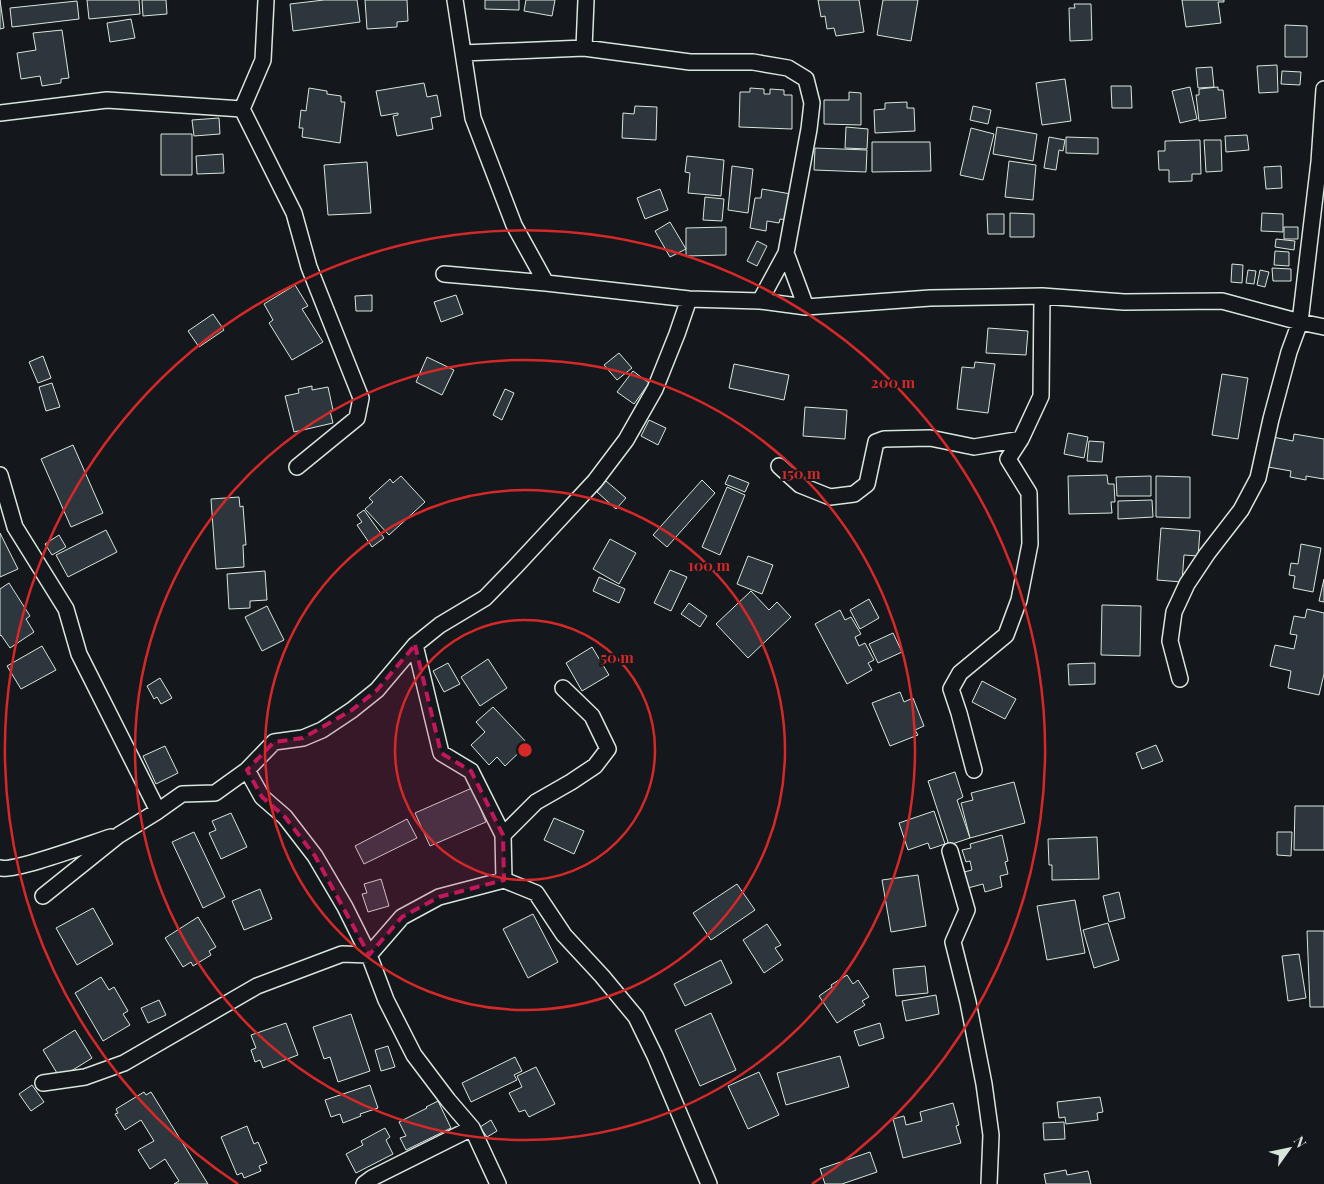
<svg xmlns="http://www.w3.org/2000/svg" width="1324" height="1184" font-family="'Playfair Display',serif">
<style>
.building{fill:#2c363c;stroke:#d8e6dc}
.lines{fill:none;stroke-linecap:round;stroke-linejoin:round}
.minor-casing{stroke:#d8e6dc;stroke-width:18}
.minor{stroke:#14181c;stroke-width:15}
.marked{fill:#c2185b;fill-opacity:0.2;stroke:#c2185b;stroke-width:4;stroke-dasharray:10 6;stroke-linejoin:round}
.ring{fill:none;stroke:#d62828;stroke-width:2.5}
.centre{fill:#d62828;stroke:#14181c;stroke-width:2.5}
.ring-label{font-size:15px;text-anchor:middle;font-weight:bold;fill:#d62828;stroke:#14181c;stroke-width:4;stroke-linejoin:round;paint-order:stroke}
</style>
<rect width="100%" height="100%" fill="#14181c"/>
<path class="building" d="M0,0l4,28 -4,1z
M87,0h52l1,14 -51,5z
M142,0h24l1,14 -24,2z
M324,0h33l3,22 -67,9 -3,-27z
M365,0h42l1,21 -11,1v5l-30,2z
M485,0h34v10l-34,-1z
M526,0h29l-3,16 -28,-5z
M818,0h41l5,32 -28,4 -2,-8 -7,1 -2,-13 -4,1z
M883,0h35l-7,41 -34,-6z
M1182,0h42v2h-6l3,21 -35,4z
M77,1l2,18 -67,8 -2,-19z
M1074,4h17l1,36 -22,1 -1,-33h6z
M131,19l4,19 -25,4 -3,-19z
M1285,25l22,1v31h-22z
M62,30l7,48 -8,1v4l-19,3 -2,-10 -19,3 -4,-26 19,-3 -3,-17z
M1277,65l1,27 -19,1 -2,-27z
M1212,67l2,20 -16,1 -2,-20z
M1282,71l19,1 -1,13 -19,-1z
M1065,79l6,42 -29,4 -6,-42z
M424,83l3,14 10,-2 4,21 -10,2 2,11 -36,7 -4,-20 5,-1v-2l-17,3 -5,-25z
M1111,86h20l1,22h-20z
M1190,87l7,32 -17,4 -8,-32z
M1218,87v3h5l3,28 -27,3 -3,-26h3v-6z
M309,88l18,3v3l14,2v6h4l-5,41 -38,-6 1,-9h-4l2,-18 5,1z
M750,88l14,1v5h6v-5l14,1v5h8v34l-53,-2 1,-35h10z
M849,92l12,1v32l-37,-1v-24h25z
M907,102v6h7l1,23 -40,2 -1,-23 11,-1v-6z
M635,106l22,1 -1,33 -34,-2 1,-25 11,1z
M973,106l18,4 -3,14 -18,-4z
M219,118l1,16 -26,2 -2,-16z
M846,127l22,2 -1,20 -22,-1z
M997,127l40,7 -4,27 -40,-7z
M971,128l23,6 -11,46 -23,-5z
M161,134h31v41h-31z
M1247,135l2,15 -23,2 -1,-16z
M1049,137l16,3 -2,11 -4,-1 -3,20 -12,-2z
M1066,137l32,1v16l-32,-1z
M1200,140l1,34h-9v7l-23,1v-12h-10l-1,-19h7v-10z
M1204,140h17l1,31 -16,1z
M872,142h58l1,29 -59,1z
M815,148l52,2 -1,22 -52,-2z
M223,154l1,19 -27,1 -1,-18z
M687,156l37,4 -3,36 -33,-3 2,-20 -5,-1z
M1009,161l27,4 -3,35 -28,-3z
M367,162l4,51 -43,2 -4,-50z
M732,166l21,3 -5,44 -20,-3z
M1281,166l1,22 -16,1 -2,-22z
M660,189l8,21 -23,9 -8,-21z
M762,189l29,5 -4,26 -7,-1 -1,4 -12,-2 -1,10 -16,-3 5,-30h6z
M705,197l19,2 -2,22 -19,-1z
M1010,213l24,1v23h-24z
M1262,213l21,1v18l-22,-1z
M987,214h17v20h-16z
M670,222l16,27 -16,8 -15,-26z
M726,227v28l-40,1v-28z
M1284,227h14v12h-14z
M1276,239l19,2 -1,9 -19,-3z
M757,241l10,5 -10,20 -10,-5z
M1275,251l14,1v14l-15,-1z
M1232,264l11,1 -1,18 -11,-1z
M1272,268l19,1v12h-18z
M1248,270l8,1 -2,13 -8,-1z
M1260,270l9,2 -4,15 -8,-2z
M295,285l13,21 -6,3 21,33 -31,18 -23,-37 4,-3 -9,-16z
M372,295v16h-16l-1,-15z
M456,295l7,19 -22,8 -7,-20z
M213,314l11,16 -25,17 -11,-16z
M988,328l40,3 -2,24 -40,-2z
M619,353l13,15 -15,12 -13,-15z
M43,356l8,22 -13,5 -9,-21z
M427,357l27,13 -12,25 -26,-13z
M975,362l20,2 -7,49 -31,-4 5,-42 12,1z
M734,364l55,11 -5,25 -55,-12z
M633,371l16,12 -15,21 -17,-12z
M1222,374l26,4 -10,61 -26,-4z
M52,383l8,24 -14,4 -7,-24z
M312,386v4l16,-3 5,23 -3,1 3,12 -39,9 -9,-36 14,-3 -1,-4z
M505,389l9,4 -12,27 -9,-5z
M805,407l42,3 -2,29 -42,-3z
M649,420l17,8 -8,17 -17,-9z
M1068,433l20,4 -4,21 -20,-4z
M1294,434l30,5v40l-18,-3v4l-16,-3 1,-6 -23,-4 5,-30 20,4z
M1089,441l15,1 -2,20 -15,-1z
M73,445l30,68 -32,14 -30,-68z
M729,475l20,8 -4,9 -20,-8z
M1107,475l1,9h6l1,18h-4l1,11 -43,1 -1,-38z
M401,476l24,26 -36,33 -24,-26 8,-7 -4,-4 21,-19 3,4z
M1151,476v20h-34l-1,-19z
M1156,476l34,1v41l-34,-1z
M702,480l13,13 -48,54 -14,-12z
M606,481l20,17 -10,11 -19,-17z
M727,487l18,8 -25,60 -18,-8z
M239,497l1,10 3,-1 3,39h-3l1,22 -28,2 -5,-70z
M1152,500l1,17 -35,2v-18z
M364,510l20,28 -12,9 -15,-22 5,-3 -5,-7z
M1161,528l39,3 -2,25 -14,-1 -2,27 -25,-2z
M106,530l11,22 -49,25 -12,-22z
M0,533l18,36 -18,8z
M59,535l7,12 -14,8 -7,-11z
M610,539l26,14 -17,31 -26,-15z
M1301,544l20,4 -8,44 -20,-4 2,-12 -6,-1 2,-12 7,1z
M748,556l25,9 -11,29 -25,-10z
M670,570l17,7 -16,34 -17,-8z
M265,571l2,29 -17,1v7l-21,1 -2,-35z
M599,577l26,12 -6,14 -26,-12z
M1324,579v23l-5,-1z
M9,583l21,33 -4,3 8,13 -24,16 -9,-13 -1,1v-47z
M751,591l18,19 8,-8 14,15 -43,41 -32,-34z
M869,599l10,19 -19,11 -10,-19z
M689,603l18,13 -7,11 -19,-13z
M1102,605l39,1 -1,50 -39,-1z
M267,606l17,34 -22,11 -17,-34z
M1307,609l17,4v61l-5,21 -31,-7 3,-17 -21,-5 5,-21 19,4 3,-14 -7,-1 4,-18 11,2z
M840,610l5,10 6,-3 10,17 -6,3 4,9 6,-3 9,17 -6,3 4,7 -25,14 -32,-60z
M893,633l9,19 -24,11 -9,-19z
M42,646l14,24 -35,19 -14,-23z
M592,647l17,28 -27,16 -16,-28z
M488,659l19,29 -27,18 -19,-29z
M448,663l12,21 -16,8 -11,-21z
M1095,663v21l-26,1 -1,-21z
M160,678l12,20 -11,6 -4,-7 -3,2 -7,-13z
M982,681l34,18 -11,20 -33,-17z
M900,692l4,10 9,-4 11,28 -9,4 3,5 -28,11 -18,-43z
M493,707l35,37 -23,22 -8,-9 -8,8 -18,-20 14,-13 -9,-10z
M1156,745l7,16 -21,8 -6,-16z
M165,746l13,27 -22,11 -13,-28z
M955,772l8,25 -6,3 13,38 -21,7 -21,-64z
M1014,782l11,41 -55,15 -9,-35 12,-3 -2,-7z
M472,788l14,34 -56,24 -15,-33z
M1295,806h29v44h-30z
M934,811l11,33 -15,5 -2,-6 -20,7 -9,-27z
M231,813l16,34 -26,12 -12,-26 7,-3 -4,-9z
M554,818l30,13 -10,23 -30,-14z
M407,819l10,19 -53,26 -9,-18z
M194,832l31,65 -22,11 -31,-66z
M1277,832h15l-1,24 -14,-1z
M1002,835l6,26 -3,1 3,12 -8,2 2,11 -17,5 -2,-8 -15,4 -4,-16 8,-2 -2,-9 -4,1 -4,-12 9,-2 -1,-4z
M1097,837l2,42 -47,1v-15h-3l-1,-26z
M918,875l8,51 -35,6 -9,-52z
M381,879l8,27 -21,6 -6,-18 5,-1 -3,-9z
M737,884l18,26 -44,30 -18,-27z
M260,889l12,30 -28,11 -12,-29z
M1119,892l6,26 -16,4 -6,-26z
M1075,900l10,53 -38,7 -10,-54z
M93,908l20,36 -36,21 -21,-37z
M533,914l25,48 -30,16 -25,-49z
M198,917l18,30 -7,4 2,4 -18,11 -2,-4 -8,5 -18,-29z
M1108,923l11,37 -25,8 -11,-38z
M767,924l14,21 -6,3 8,12 -19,13 -21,-33z
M1307,931h17v76h-14z
M1299,954l7,44 -18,3 -6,-45z
M721,960l11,23 -47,23 -11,-22z
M925,966l3,27 -32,3 -3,-27z
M847,975l6,9 5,-4 11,17 -7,4 3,4 -28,18 -18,-27 13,-9 -1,-2z
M101,977l8,13 5,-3 14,24 -5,3 7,11 -27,16 -28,-48z
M936,995l3,19 -33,7 -4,-20z
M159,1000l7,15 -18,8 -7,-15z
M711,1013l25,57 -36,16 -25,-56z
M351,1014l19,57 -32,11 -8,-25 -6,2 -11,-32z
M286,1023l12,32 -35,13 -3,-8 -5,2 -4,-12 5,-2 -5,-13z
M880,1023l4,15 -25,8 -5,-15z
M75,1030l17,28 -32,20 -17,-28z
M388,1046l7,21 -14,4 -6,-21z
M840,1056l9,31 -63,18 -9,-32z
M515,1057l7,14 -8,4 3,5 -46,22 -9,-19z
M536,1067l19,37 -26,13 -4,-7 -6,2 -10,-19 13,-6 -5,-11z
M759,1072l20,43 -31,14 -20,-43z
M32,1085l12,17 -13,9 -12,-17z
M370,1085l8,23 -18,6 1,2 -18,7 -3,-9 -9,3 -6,-17z
M144,1092l2,3 5,-3 57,92h-34l5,-3 -14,-22 -15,10 -12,-19 16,-9 -13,-21 -16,10 -10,-16 3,-1 -2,-4z
M1100,1097l3,15 -6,1 1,7 -32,4 -1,-7 -6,1 -2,-16z
M438,1101l13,27 -45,22 -6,-12 6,-2 -7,-14 28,-14 -1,-1z
M953,1103l6,22 -3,1 5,17 -58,15 -10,-39 11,-3 2,9 16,-4 -2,-9z
M491,1120l6,11 -10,6 -7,-10z
M1064,1122l1,17 -21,1 -1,-17z
M247,1126l7,18 4,-2 9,21 -8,3 2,5 -17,7 -2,-5 -5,2 -16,-38z
M385,1128l5,9 -4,3 7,14 -37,19 -10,-19 17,-9 -2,-4z
M870,1152l7,20 -35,12h-17l-5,-15z
M1066,1170l1,5 21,-4 3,13h-45l-2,-10z"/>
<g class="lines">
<g class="minor-casing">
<path id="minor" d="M455,0l18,118 41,107 32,58
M586,0l-2,48 106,14h63l35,6 18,11 6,24 -3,26 -23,124 -26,48
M463,53l121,-5
M1324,89l-5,73 -19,160 24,5
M242,109l21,-49 3,-60
M0,113l107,-13 135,9 52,104 15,54 52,131 -4,20 -60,49
M786,253l20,54
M444,274l102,9 143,16 71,2 46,6 124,-9 112,-2 82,6 98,-1 78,21 -11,30 -18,67 -13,59 -17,32 -34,44 -20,30 -13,28 -4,29 10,38
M779,466l21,19 30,12 24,-3 13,-10 9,-42 8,-3 46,-1 44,9 47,-8
M0,475l15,52 51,82 13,45 79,157
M415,645l26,108 30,18 32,64
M247,770l27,-28 29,-4 19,-8 30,-20 25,-20 38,-45 25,-20 45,-27 31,-32 79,-85 31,-41 29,-51 22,-55 12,-35
M974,770l-15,-57 -8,-24 9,-16 46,-38 13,-35 11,-56 -1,-51 -21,-34 13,-20 20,-43 1,-100
M950,851l17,59 -14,32 15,60 16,82 7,51 -2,49
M0,868c14,4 92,-25 111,-31
M504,880l-1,-45 33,-33 35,-20 24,-16 13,-17 -16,-33 -29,-28
M43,896l76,-61 39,-24 24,-17 33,-1 32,-23 15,27 23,20 30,39 30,51 24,48 17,45 28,55 34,45 24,28 26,56
M43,1083l42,-6 39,-14 133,-77 85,-32 27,1 33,-38 37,-20 65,-17 32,13 28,42 38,41 34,41 19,39 54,128
M364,1184l8,-6 100,-50"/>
</g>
<use href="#minor" class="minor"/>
</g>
<path class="marked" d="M415,645l26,108 30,18 32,64 1,45 -65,17 -37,20 -33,38 -54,-99 -30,-39 -23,-20 -15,-27 27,-28 29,-4 49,-28 25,-20z"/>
<g class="ring">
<circle cx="525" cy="750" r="130"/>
<circle cx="525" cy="750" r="260"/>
<circle cx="525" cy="750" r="390"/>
<path d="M238 1184A520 520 0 1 1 812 1184"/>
</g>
<circle cx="525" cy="750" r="8" class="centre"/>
<g class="ring-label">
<text x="893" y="388">200 m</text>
<text x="801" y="479">150 m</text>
<text x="709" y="571">100 m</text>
<text x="617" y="663">50 m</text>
</g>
<g transform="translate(1289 1149) rotate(57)" stroke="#14181c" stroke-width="4" paint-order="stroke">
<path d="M0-4L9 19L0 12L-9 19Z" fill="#d8e6dc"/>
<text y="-8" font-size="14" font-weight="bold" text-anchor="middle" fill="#d8e6dc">N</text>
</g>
</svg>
